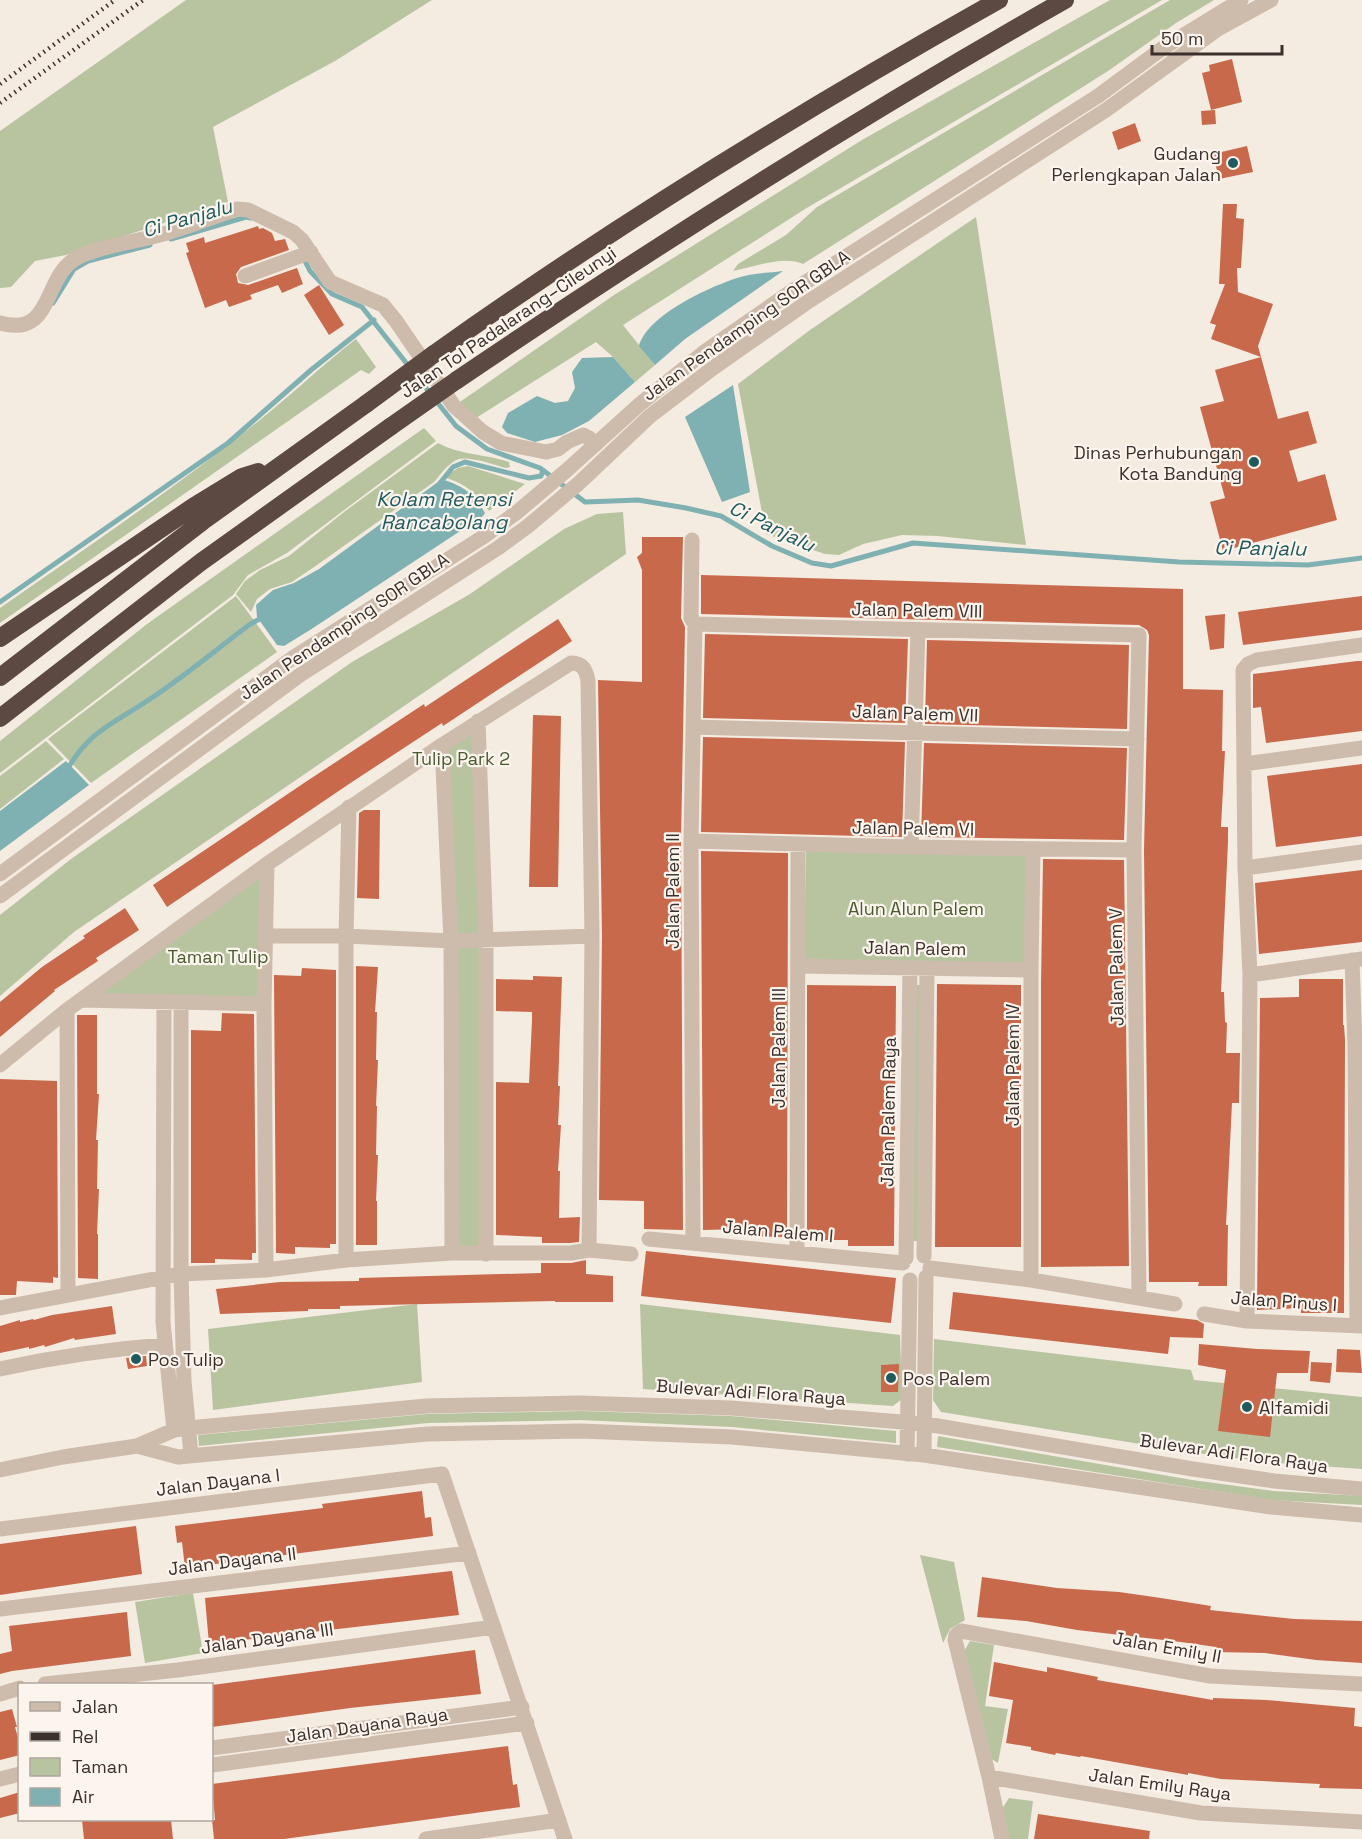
<svg xmlns="http://www.w3.org/2000/svg" width="1362" height="1839" font-family="'Space Grotesk',sans-serif">
<style>
.green{fill:#b8c4a0}
.water{fill:#7fb0b2}
.lines{fill:none;stroke-linecap:round;stroke-linejoin:round}
.stream{stroke:#7fb0b2;stroke-width:5}
.building{fill:#c8694b}
.minor{stroke:#cdbbac;stroke-width:15}
.tertiary{stroke:#cdbbac;stroke-width:15}
.motorway{stroke:#5c4a42;stroke-width:18}
.rail{stroke:#3b302b;stroke-width:4.5;stroke-dasharray:1.5 4.5;stroke-linecap:butt}
.motorway-bridge{stroke:#5c4a42;stroke-width:18}
.poi-dot{fill:#1f5a5e;stroke:#fbf5ee;stroke-width:2}
.labels{text-anchor:middle;dominant-baseline:central;stroke-width:4.5;stroke-linejoin:round;paint-order:stroke}
.poi-label{font-size:18px;fill:#3b302b;stroke:#fbf5ee;text-anchor:start}
.street-label{font-size:18px;fill:#3b302b;stroke:#fbf5ee}
.park-label{font-size:18px;fill:#4a5a2e;stroke:#fbf5ee}
.water-label{font-size:20px;font-style:italic;fill:#1f5a5e;stroke:#fbf5ee}
</style>
<rect width="100%" height="100%" fill="#f4ebe1"/>
<path class="green" d="M186,0h246l-97,61 -122,66 15,75 -162,53 -31,6 -24,26 -11,1v-157z
M1110,0h52l-357,209 -182,116 32,40 -20,17 -22,-25 -17,-15 -120,76 -19,-14 157,-109 248,-155z
M1170,0h44l-38,23 -68,48 -305,193c-19,-9 -49,3 -70,7l5,-7 48,-29 31,-28z
M976,217l50,328 -88,-9 -36,-1 -39,9 -24,11 -14,-1 -59,-20 -28,-150 72,-54z
M356,339l20,28 -7,7 -8,-4 -361,253v-15c85,-59 170,-117 251,-181 36,-28 69,-60 105,-88z
M424,428l12,13 -149,112 -39,22 -15,20 -233,178v-32l147,-117z
M438,443c22,12 47,11 71,19l1,5 -4,1c-10,-3 -37,-12 -47,-9 -10,3 -19,16 -25,23l-117,83 -25,17 -22,7 -13,10 -6,13 -15,-18 9,-13 15,-11 29,-14 55,-44z
M468,466l57,18 -36,27c-15,-20 -22,-26 -45,-34l14,-9z
M623,512l3,42 -552,378 -74,64v-81l71,-56 281,-197 118,-68 94,-65 33,-15z
M236,596l41,56 -186,131 -43,-44z
M478,721l8,533 -34,-1 -10,-508z
M46,741l18,18 -64,50v-33z
M806,851l221,3 -1,109 -222,-2z
M264,870l-4,130 -172,-2z
M914,985h7l-2,256h-7z
M417,1304l5,78 -209,28 -5,-81z
M640,1304l260,31 2,64 -9,7 -250,-17z
M934,1339l257,31 3,10 168,17v72l-85,-6 -81,-10 -255,-41 -8,-12z
M580,1411l151,5 165,15v12l-164,-16 -152,-7 -152,3 -229,23 -1,-11 229,-21z
M938,1436l254,44 81,11 89,5v9l-91,-5 -334,-53z
M920,1555l34,7 11,58 -15,9 -7,14z
M193,1593l10,60 -58,10 -10,-61z
M970,1641l24,4 -9,61 23,3 -10,54 -10,-6 -25,-104z
M1009,1798l24,3 -5,38h-21l-7,-27z"/>
<path class="water" d="M783,271l-98,68 -30,26 -16,-19c9,-31 68,-58 98,-68 14,-5 31,-5 46,-7z
M613,357l22,25 -46,39 -27,14 -27,7 -28,-9 -5,-6 6,-14 29,-17 18,7 13,-2 7,-13 -3,-16 10,-14z
M733,385l17,107 -28,10 -37,-85z
M442,479c22,8 31,13 43,34l-2,3 -173,114 -26,16 -7,-1 -20,-28 -1,-12 17,-15 21,-7 25,-14z
M66,761l23,24 -89,66v-40z"/>
<g class="lines">
<path class="stream" d="M171,239l75,-22 5,1
M303,257l7,14 22,23 30,13 94,119 31,23 53,19 45,34 53,-2 48,8 35,8 51,30 40,17 19,3 82,-23 266,19 129,3 54,-7
M53,303l21,-34 14,-8 62,-16
M440,483l13,-16 12,-5 64,16 12,-2 2,-6
M0,602l228,-159 83,-73 63,-50
M67,770c23,-41 50,-48 86,-73 33,-22 64,-48 96,-72l14,-8"/>
</g>
<path class="building" d="M1232,59l10,43 -31,8 -9,-37 8,-2 -1,-6z
M1215,110l1,14 -14,1 -1,-14z
M1135,123l6,18 -23,9 -6,-18z
M1247,146l6,26 -34,7 -6,-25z
M1223,204h14l-1,14 8,1 -3,49h-4l1,24 35,12 -15,42 3,11 -50,-18 5,-14 -6,-2 15,-39h-6z
M258,226l1,3 4,-1 9,5 3,8 10,-2 4,11 -48,17 -5,7 2,9 10,2 49,-17 6,16 -21,9 -4,-8 -28,10 2,4 -23,8 -3,-7 -21,8 -19,-55 3,-1 -3,-9 18,-6 1,6z
M319,285l25,40 -15,10 -25,-40z
M1261,357l17,62 30,-8 9,32 -28,8 9,31 27,-8 12,46 -114,31 -13,-49 15,-4 -25,-91 24,-6 -9,-31z
M642,537h41l-2,81 4,9 -4,214 2,389 -39,-1v-28l-45,-1 3,-264 -4,-256 44,2v-112l-5,-13 5,-4z
M701,575l482,14v100l40,1 -1,61h3l-4,76h7v15l-7,150h3l1,30 2,1 -1,30h14l-1,50h-7l-6,122h2l-1,61h-29l1,-4h-50l-5,-432 5,-215 -2,-5 -8,-5 -438,-11z
M1362,596v34l-119,15 -5,-33z
M1225,614l-1,34 -14,2 -5,-34z
M558,619l14,22 -129,85 -1,-3 -90,59 -185,125 -14,-22 151,-102 120,-79 1,3z
M705,634l203,5 -3,84 -202,-5z
M927,640l202,5 -2,84 -202,-5z
M1357,661h5v70l-96,12 -5,-36 -8,1v-34z
M533,715l28,1 -3,171h-29z
M703,737l202,5 -3,95 -201,-5z
M924,743l203,5 -3,92 -203,-3z
M1362,764v72l-86,11 -9,-71z
M364,810h16l-1,89 -22,-1 2,-85z
M701,851l87,2 -1,384 -42,-1v-7l-42,1z
M1043,859l81,1 5,406 -88,1v-282z
M1362,870v72l-103,12 -4,-71z
M125,908l14,22 -43,28 2,3 -44,29 1,1 -55,46v-35l42,-35 43,-29 -2,-2z
M356,966l22,1 -3,45h2l-1,48h2l-2,46h1l-1,49h2l-2,46h1v44h-21z
M302,968l34,2v274h-6v4l-35,-1v7l-19,-1 -2,-278 27,1z
M533,976l29,1 -4,109h2l-2,39h3l-3,46h2l-1,47 21,-1 -1,25 -9,1h-28v-6l-46,-2v-153l33,1 3,-62v-9l-36,-1v-32l37,1z
M1299,979h44v46h1l1,15 -1,273h-43v-5l-44,2 3,-312 39,-1z
M937,984l84,1v262h-86z
M807,985l89,1 -2,260h-46v-6h-41z
M222,1013l32,1 2,239h-4v7l-37,-1v4h-24v-233l30,1z
M77,1015h20v79h2l-3,46h2l-1,49h2l-2,45h1v45l-20,-1z
M0,1079l57,2 1,197 -5,-1v6l-36,-2 -1,14h-16z
M646,1251l250,27 -5,45 -250,-27z
M586,1260v14l27,2v26h-58v-1l-215,5v3h-32v2l-88,3 -4,-25 64,-7 79,-1v-3l182,-5v-10h30z
M953,1292l244,28 7,4 -1,14 -33,-1 -2,17 -219,-25z
M112,1306l4,28 -41,6 -1,-2 -29,9 -1,-2 -15,4v-2l-29,6v-27l20,-6v2l13,-3 1,1 18,-5z
M1199,1344l58,5 53,2 -2,22h-31l-7,64 -52,-6 8,-61 -28,-5z
M1337,1349l23,1 2,23 -26,-1z
M146,1356l1,10 -19,3 -2,-11z
M1311,1362l21,1 -2,20 -20,-2z
M899,1364l-1,28h-17v-27z
M422,1491l3,27 6,-1 2,19 -248,32 -3,-26 -5,1 -2,-17 148,-18 -1,-4z
M136,1526l6,48 -142,21v-51z
M452,1571l7,44 -250,29 -4,-46z
M982,1577l75,11 62,4 42,6 50,8 -1,4 84,9 68,2v42l-46,-3 -51,-7 -49,-1v-5l-35,-5 -104,-12 -51,-9 -49,-4z
M127,1612l4,44 -119,15 -12,3v-20l12,-3 -3,-25z
M475,1650l6,44 -131,14 -138,19v-42z
M994,1662l53,10v-5l51,10 -1,3 116,20v-2l53,2 89,8 -1,18 8,1v62l-43,-1 1,-4 -99,-5 -33,-6v2l-107,-19 -1,1 -24,-4 -1,2 -24,-5v-3l-25,-4 7,-43 -24,-4z
M12,1709l5,18h-2l5,18v10l-20,5v-48z
M508,1746l5,39 4,-1 3,23 -236,32h-70l-2,-19h3l-3,-36z
M20,1792v21l-20,5v-20z
M1038,1814l112,17 -1,8h-115z
M82,1820h89l2,19h-89z"/>
<g class="lines">
<path class="minor" d="M245,276l66,-24
M0,323c53,15 43,-45 75,-64 20,-12 65,-18 88,-25 25,-7 49,-17 74,-25l11,1 45,22 9,8 28,42 53,23 13,16 58,85 29,26 18,11 45,9 12,-3 9,-7 16,-7 6,3 7,6
M692,540l-1,78 4,6 -4,217 2,402
M695,624l444,11 -5,215 5,448
M1362,645l-105,15 -9,4 -5,6 2,198 5,107 112,-16
M478,721l8,219v314
M693,727l444,12
M442,745l9,196 1,312
M1244,764l118,-16
M691,841l220,6 223,3
M911,847l7,-217
M1245,868l117,-16
M266,936h80l105,5 141,-5
M1352,960l3,87 2,278
M798,966l233,4
M81,1000l183,4 3,-140
M164,1002l-1,320 11,108
M181,1002v272l3,107 7,74
M264,1004l2,266
M67,1010l1,284
M0,1065l67,-55 200,-146 175,-119 129,-82c12,0 15,7 17,18l4,255 -3,314 -18,3h-119l-106,7 -80,10 -85,4 -181,34
M649,1239l254,24
M589,1250l42,4
M797,1252l1,-407
M924,1256l3,-288
M906,1258l4,-290
M346,1260v-324l3,-129
M930,1268l101,12 144,24
M1031,1280v-310l2,-121
M1204,1314l43,7 115,5
M1247,1321l3,-346
M0,1369c54,-12 109,-20 165,-24
M137,1446l41,11 249,-23 153,-3 152,6 192,18 347,52 91,8
M907,1454l3,-174
M924,1455l2,-178
M0,1470l63,-13 74,-11 37,-16 14,-2 239,-22 152,-3 152,5 195,16 267,45 81,12 88,8
M0,1529l442,-55 123,365
M0,1609l469,-56
M45,1684l133,-14 316,-43
M0,1694l20,-6
M212,1748l310,-41
M212,1765l315,-42
M989,1777l212,36 161,9
M0,1779l20,-5
M426,1839l133,-19
M1002,1839l-13,-62 -34,-137 1,-5 5,-4 249,45 152,8"/>
<path class="tertiary" d="M0,874l294,-217 189,-120 33,-24 51,-43 73,-66 63,-51 92,-64 303,-193 65,-48 78,-48
M0,896l300,-221 198,-127 30,-22 50,-42 72,-68 63,-48 93,-65 300,-193 112,-81 53,-29"/>
<path class="motorway" d="M434,354c180,-128 372,-246 565,-354
M457,380c198,-134 400,-262 608,-380
M0,638l193,-131 49,-30 16,-5
M0,677l203,-156 163,-117
M0,718l201,-156 189,-135"/>
<path class="rail" d="M0,84l115,-84
M0,103l143,-103"/>
<path class="motorway-bridge" d="M366,404l68,-50
M390,427l67,-47"/>
</g>
<g class="poi-dot">
<circle cx="1233" cy="163" r="6"/>
<circle cx="1254" cy="462" r="6"/>
<circle cx="136" cy="1359" r="6"/>
<circle cx="891" cy="1378" r="6"/>
<circle cx="1247" cy="1407" r="6"/>
</g>
<g class="labels">
<g class="poi-label">
<text x="1221" y="153" text-anchor="end">Gudang<tspan x="1221" dy="21">Perlengkapan Jalan</tspan></text>
<text x="1242" y="452" text-anchor="end">Dinas Perhubungan<tspan x="1242" dy="21">Kota Bandung</tspan></text>
<text x="148" y="1359">Pos Tulip</text>
<text x="903" y="1378">Pos Palem</text>
<text x="1259" y="1407">Alfamidi</text>
</g>
<g class="street-label">
<text transform="translate(508 322) rotate(-34)">Jalan Tol Padalarang–Cileunyi</text>
<text transform="translate(746 325) rotate(-35)">Jalan Pendamping SOR GBLA</text>
<text transform="translate(917 610) rotate(1)">Jalan Palem VIII</text>
<text transform="translate(344 626) rotate(-34)">Jalan Pendamping SOR GBLA</text>
<text transform="translate(915 713) rotate(2)">Jalan Palem VII</text>
<text transform="translate(913 828) rotate(1)">Jalan Palem VI</text>
<text transform="translate(672 891) rotate(-90)">Jalan Palem II</text>
<text transform="translate(915 948) rotate(1)">Jalan Palem</text>
<text transform="translate(1116 967) rotate(-91)">Jalan Palem V</text>
<text transform="translate(778 1048) rotate(-90)">Jalan Palem III</text>
<text transform="translate(1012 1065) rotate(-90)">Jalan Palem IV</text>
<text transform="translate(888 1112) rotate(-89)">Jalan Palem Raya</text>
<text transform="translate(778 1231) rotate(5)">Jalan Palem I</text>
<text transform="translate(1284 1301) rotate(4)">Jalan Pinus I</text>
<text transform="translate(751 1392) rotate(4)">Bulevar Adi Flora Raya</text>
<text transform="translate(1234 1453) rotate(8)">Bulevar Adi Flora Raya</text>
<text transform="translate(218 1482) rotate(-7)">Jalan Dayana I</text>
<text transform="translate(232 1561) rotate(-7)">Jalan Dayana II</text>
<text transform="translate(267 1638) rotate(-8)">Jalan Dayana III</text>
<text transform="translate(1167 1647) rotate(10)">Jalan Emily II</text>
<text transform="translate(367 1725) rotate(-8)">Jalan Dayana Raya</text>
<text transform="translate(1160 1784) rotate(8)">Jalan Emily Raya</text>
</g>
<g class="park-label">
<text x="461" y="758">Tulip Park 2</text>
<text x="916" y="908">Alun Alun Palem</text>
<text x="218" y="956">Taman Tulip</text>
</g>
<g class="water-label">
<text transform="translate(187 218) rotate(-16)">Ci Panjalu</text>
<text x="444" y="499">Kolam Retensi<tspan x="444" dy="23">Rancabolang</tspan></text>
<text transform="translate(772 526) rotate(26)">Ci Panjalu</text>
<text transform="translate(1260 548) rotate(1)">Ci Panjalu</text>
</g>
</g>
<rect x="18" y="1683" width="195" height="138" fill="#fbf5ee" stroke="#aea6a0" stroke-width="1.5"/>
<rect x="30" y="1702" width="30" height="9" fill="#cdbbac" stroke="#aea6a0" stroke-width="1.5"/>
<text x="72" y="1713" font-size="18" fill="#3b302b">Jalan</text>
<rect x="30" y="1732" width="30" height="9" fill="#3b302b" stroke="#aea6a0" stroke-width="1.5"/>
<text x="72" y="1743" font-size="18" fill="#3b302b">Rel</text>
<rect x="30" y="1758" width="30" height="18" fill="#b8c4a0" stroke="#aea6a0" stroke-width="1.5"/>
<text x="72" y="1773" font-size="18" fill="#3b302b">Taman</text>
<rect x="30" y="1788" width="30" height="18" fill="#7fb0b2" stroke="#aea6a0" stroke-width="1.5"/>
<text x="72" y="1803" font-size="18" fill="#3b302b">Air</text>
<path d="M1152 45v9h130v-9" fill="none" stroke="#3b302b" stroke-width="3"/>
<text x="1161" y="45" font-size="18" fill="#3b302b" stroke="#fbf5ee" stroke-width="4.5" paint-order="stroke">50 m</text>
</svg>
